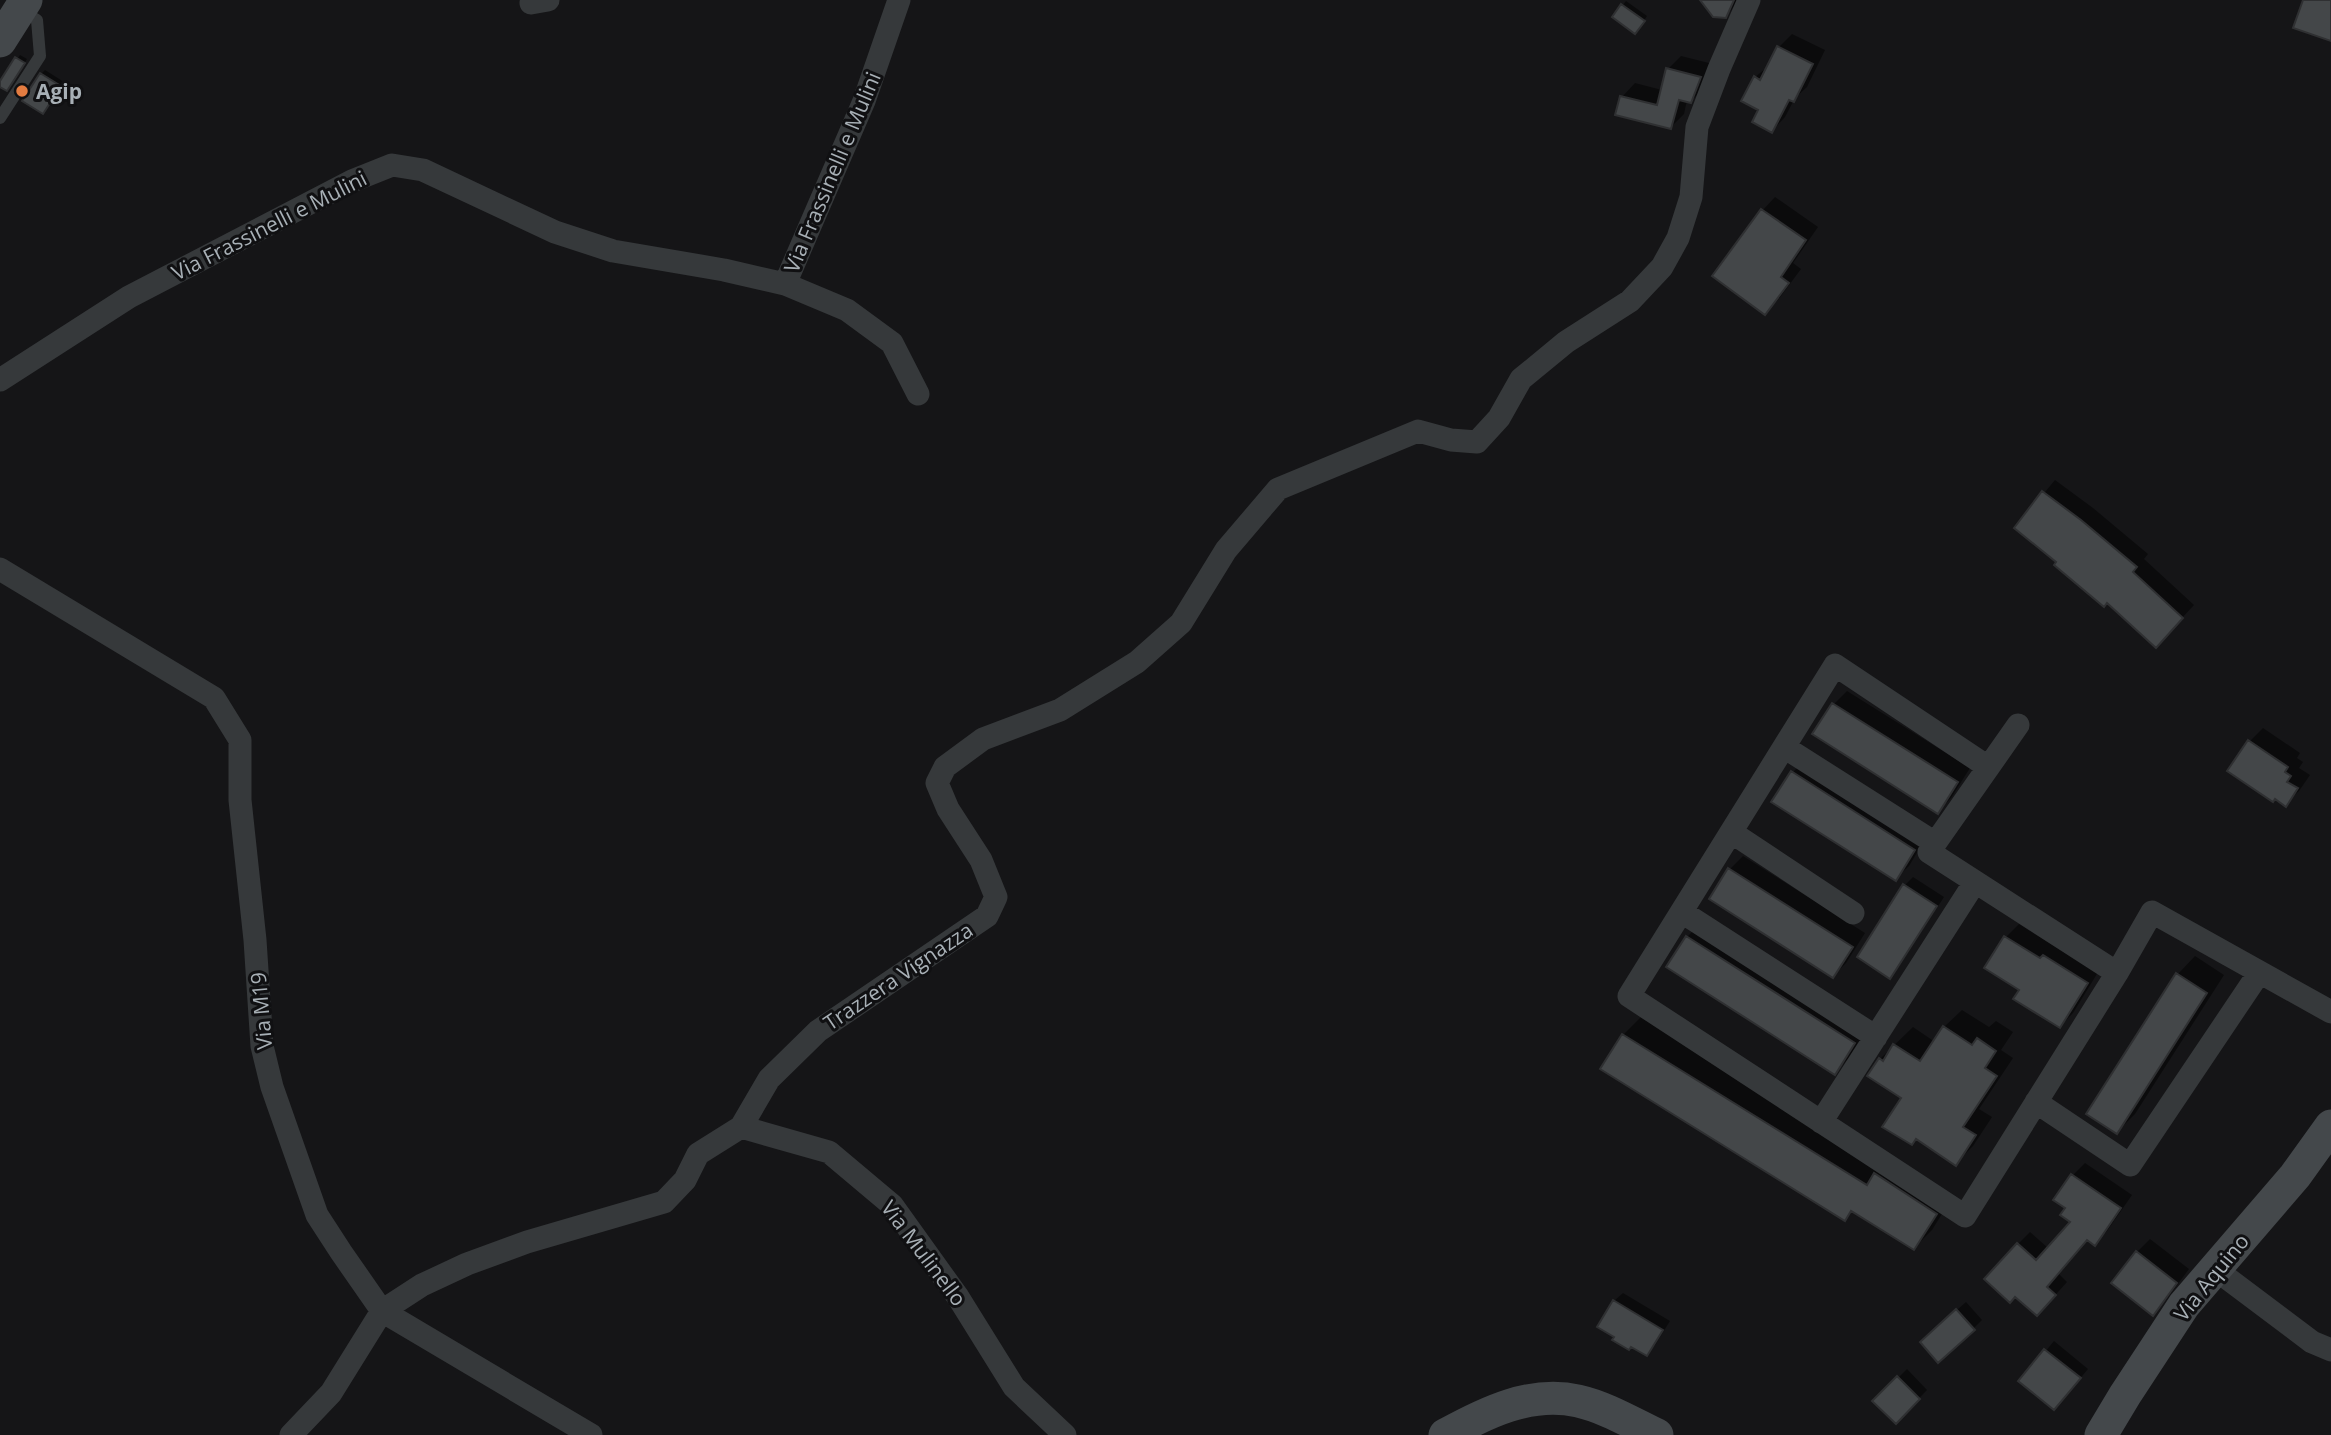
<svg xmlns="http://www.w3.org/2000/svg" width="2331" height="1435" font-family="'Open Sans',sans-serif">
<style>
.shadow{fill:#0007}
.building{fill:#444749;stroke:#2f3032;stroke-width:2}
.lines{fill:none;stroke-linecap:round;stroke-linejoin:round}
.lane{stroke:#36393b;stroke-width:12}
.street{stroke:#36393b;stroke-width:23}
.secondary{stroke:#44484b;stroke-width:33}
.poi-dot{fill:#e37c41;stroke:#101012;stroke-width:2.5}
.labels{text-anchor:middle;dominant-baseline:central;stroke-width:6;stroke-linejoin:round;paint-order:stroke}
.poi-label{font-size:21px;font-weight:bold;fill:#a8b0b6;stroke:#101012;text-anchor:start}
.street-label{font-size:21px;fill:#a8b0b6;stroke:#101012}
</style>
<rect width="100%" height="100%" fill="#151517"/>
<path class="shadow" d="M1710,0h30l-15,17z
M1626,1l21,15 -8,12 -25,-12z
M1792,34l33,16 -18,37 -12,11 -10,19 -13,14 -12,-22 -5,-32 15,-12 9,-18z
M20,55l7,4 -17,26h-10z
M1681,56l32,8 -9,24 -13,13 -4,-1 -3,14 -13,13 -49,-30 13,-14 27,7 6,-21z
M45,70l19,12 -21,30 -2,-38z
M1775,197l43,30 -25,36 8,6 -23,31 -13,13 -3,-102z
M2055,480l38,28 55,46 -4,5 50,46 -26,28 -61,-32 -91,-74z
M1847,691l123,77 -19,30 -14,14 -122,-78 19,-30z
M2263,728l37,25 -3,5 6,4 -4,6 11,7 -11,16 -14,13 -10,-6 -25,-57z
M1806,759l121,77 -18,30 -14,13 -121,-77 19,-30z
M1743,856l122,77 -19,30 -13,13 -103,-107z
M1913,877l31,20 -46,71 -8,9 14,-91z
M1705,919l166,106 -19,30 -18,18 -147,-136z
M2019,924l35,22 46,23 -27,44 -13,13 -39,-37 -35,-21 20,-31z
M2195,956l29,19 -89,139 -18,18 61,-158z
M1962,1010l27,17 7,-6 17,11 -12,18 12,8 -34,51 13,8 -19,29 -17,17 -53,-66 -23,-38 33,-32 22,15 9,-15z
M1641,1017l312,179 -21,34 -18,18 -61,-38 -8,8 -222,-183z
M2085,1163l47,32 -25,36 -12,12 -7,-4 -30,34 9,9 -18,20 -31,-58 12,-12 18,16 24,-27 -5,-14 -11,-8 17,-24z
M2150,1239l39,30 -23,31 -13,13 -16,-61z
M1623,1293l47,28 -15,24 -8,9 -33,-53z
M1966,1302l16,18 -8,8 -44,6z
M2054,1341l34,28 -26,31 -41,-19z
M1907,1369l20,21 -31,32 -21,-21z"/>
<path class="building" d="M1700,0h34l-8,18 -13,-1z
M2303,0h28v41l-38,-13z
M1621,4l24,17 -10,13 -23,-17z
M1777,46l36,18 -19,38 -5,-2 -17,33 -20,-11 6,-12 -17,-9 13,-25 6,4z
M15,57l10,6 -18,28 -7,-4v-6z
M1666,68l35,9 -10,26 -12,-3 -8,29 -56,-14 5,-19 37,9z
M40,73l21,13 -18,28 -21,-13z
M1761,209l45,31 -25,37 8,6 -24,32 -53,-39z
M2042,491l39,29 56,47 -4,5 50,46 -27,30 -49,-45 -3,4 -50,-42 2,-3 -42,-34z
M1832,703l126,79 -20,32 -126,-80z
M2248,740l40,27 -3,5 6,4 -4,6 11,6 -12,19 -11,-8 -2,3 -46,-31z
M1791,771l124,79 -19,31 -125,-79z
M1728,868l125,79 -20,31 -124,-79z
M1903,884l34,22 -47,73 -33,-22z
M1686,936l169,107 -20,32 -169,-108z
M2004,936l36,22 3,-3 45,28 -28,45 -47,-29 6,-9 -35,-22z
M2176,973l31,20 -90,141 -31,-20z
M1943,1026l29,19 5,-7 19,13 -11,17 12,8 -34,51 13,8 -20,31 -40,-27 -4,6 -30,-18 19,-29 -34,-22 12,-18 4,3 10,-17 27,17z
M1622,1034l245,151 7,-12 63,41 -23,36 -63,-39 -6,10 -245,-152z
M2071,1174l50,34 -26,38 -8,-6 -40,47 9,8 -19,21 -22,-19 -5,6 -26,-24 33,-36 19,17 34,-38 -10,-7 5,-7 -12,-8z
M2136,1251l41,32 -24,33 -42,-33z
M1613,1300l50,30 -16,26 -16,-9 -2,3 -17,-10 2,-3 -17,-10z
M1956,1309l19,21 -37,33 -18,-21z
M2044,1349l37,29 -27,32 -36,-29z
M1897,1376l23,23 -24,25 -24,-23z"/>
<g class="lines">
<path class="lane" d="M0,118l40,-62 -3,-36 -16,-10"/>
<path class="street" d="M531,3l17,-3
M785,284l62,26 45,33 26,51
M0,380l129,-83 223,-116 40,-16 31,5 132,62 58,19 111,19 61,14 79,-183 35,-101
M0,569l214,129 26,42v60l15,140 7,106 10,41 45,128 24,37 41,59 209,124
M2018,725l-89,127 188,121
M1784,747l151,96
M1988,767l-153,-102 -206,331 336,220 152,-243 35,-61 179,100
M1731,832l122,81
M1682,912l194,125
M2036,1102l94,63 129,-192
M1821,1122l154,-240
M741,1127l88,25 63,53 66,92 56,90 51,48
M2215,1269l97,73 19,8
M291,1435l40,-42 51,-82 40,-26 45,-21 60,-22 137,-40 21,-22 13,-26 43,-27 28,-48 49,-48 169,-115 9,-19 -15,-37 -33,-51 -11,-26 8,-16 38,-28 77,-29 77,-48 44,-39 45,-73 52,-61 140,-58 33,9 26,2 22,-24 22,-39 45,-37 64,-41 32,-34 16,-29 13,-41 6,-70 22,-58 30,-69"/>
<path class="secondary" d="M0,41l26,-41
M1445,1435c40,-22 86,-45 133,-34 27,6 54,22 79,34
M2101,1435l24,-40 59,-90 111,-129 36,-50"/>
</g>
<circle class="poi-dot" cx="22" cy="91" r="7"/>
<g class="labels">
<g class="poi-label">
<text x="36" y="91">Agip</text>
</g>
<g class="street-label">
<text transform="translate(832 172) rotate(-67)">Via Frassinelli e Mulini</text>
<text transform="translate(269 225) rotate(-27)">Via Frassinelli e Mulini</text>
<text transform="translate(898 976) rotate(-34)">Trazzera Vignazza</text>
<text transform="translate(261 1011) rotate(-95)">Via M19</text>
<text transform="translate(924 1253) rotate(53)">Via Mulinello</text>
<text transform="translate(2211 1277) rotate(-51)">Via Aquino</text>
</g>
</g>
</svg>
